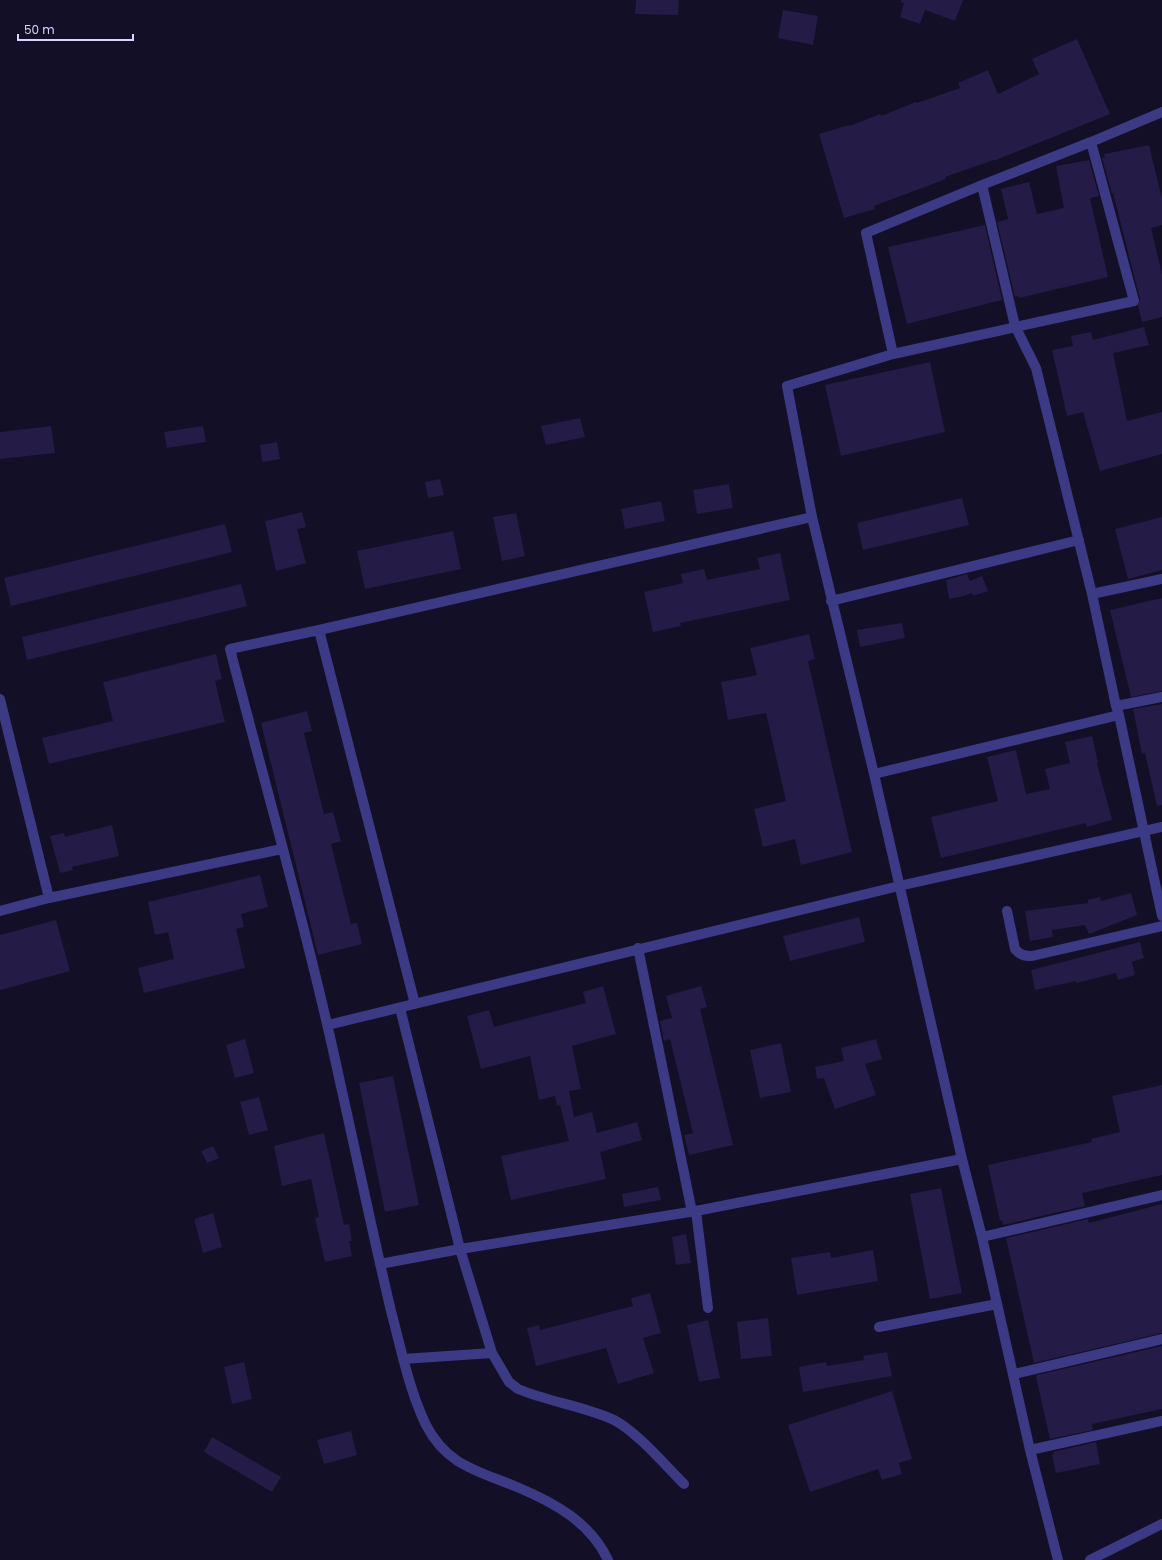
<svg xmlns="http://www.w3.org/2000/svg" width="1162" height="1560" font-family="Poppins,sans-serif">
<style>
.building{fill:#241b47}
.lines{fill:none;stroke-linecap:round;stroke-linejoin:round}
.minor{stroke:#3d3a85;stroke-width:10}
</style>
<rect width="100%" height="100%" fill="#130f26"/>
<path class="building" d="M636,0h43l-1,15 -43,-1z
M901,0h62l-8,21 -30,-11 -5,14 -20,-7 4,-14 -4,-1z
M783,10l35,6 -5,29 -35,-7z
M1077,39l33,75 -114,46h-2l-49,17 1,2 -72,27 1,3 -31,9 -25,-84 30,-9 1,1 30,-12 1,2 35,-14 1,1 43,-15 -2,-5 30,-13 10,24 41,-20 -7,-15z
M1149,145l13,53v27l-11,3 11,46v43l-20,5 -4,-16 2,-7 -27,-106 -1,1 -10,-36 3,-1 -1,-3z
M1089,160l10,36 -9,2 18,79 -89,21v-2l-4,1 -18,-75 11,-3 -7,-30 28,-7 8,32 27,-6 -8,-42z
M985,225l17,75 -95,24 -19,-77z
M1144,327l5,18 -36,8 14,68 35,-9v42l-62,17 -17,-59 -16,4 -15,-66 21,-4 -2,-10 20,-4 2,8z
M930,362l15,70 -104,24 -16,-71z
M580,418l5,19 -39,8 -5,-19z
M51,426l4,27 -55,6v-27z
M203,426l3,16 -39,6 -3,-16z
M277,442l3,17 -18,3 -2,-17z
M440,479l4,16 -16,3 -3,-16z
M729,484l4,24 -36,6 -4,-24z
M962,498l7,27 -106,25 -6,-27z
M661,501l4,20 -40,8 -4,-20z
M302,512l4,15 -9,2 9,34 -30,8 -11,-50z
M516,513l9,43 -23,5 -9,-44z
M1162,517v53l-34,9 -13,-50z
M225,524l7,28 -221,54 -7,-28z
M453,531l8,38 -96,20 -8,-38z
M780,553l10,47 -110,23 1,3 -28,6 -9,-40 39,-9 -2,-9 23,-5 3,11 53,-11 -3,-11z
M967,574l3,7 12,-5 6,15 -15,5 -1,-3 -8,3 -15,3 -3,-19z
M241,584l6,22 -220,54 -5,-23z
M1162,598v93l-31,6 -21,-87z
M902,623l3,15 -45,9 -3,-17z
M809,634l6,25 -7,2 44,191 -51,13 -6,-26 -32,8 -9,-38 32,-8 -20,-88 -38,7 -7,-38 36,-7 -7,-27z
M216,654l6,25 -7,2 10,41 -176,42 -7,-26 71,-17 -10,-39z
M1162,704v101l-5,1 -12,-53 -3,1 -9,-45z
M307,711l5,20 -8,2 20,81 9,-2 8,29 -10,3 20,80 6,-1 5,21 -44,11 -57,-232z
M1092,736l6,27h-1l15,57 -25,7 -1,-4 -145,35 -10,-41 67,-16 -11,-44 29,-7 10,44 24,-5 -5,-20 25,-6 -5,-21z
M112,825l7,31 -47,11 1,3 -13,3 -10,-37 14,-3 1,4z
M260,875l8,32 -27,7 3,13 -8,2 9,39 -101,25 -6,-25 36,-9 -6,-27 -13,3 -7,-33z
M1131,893l6,22 -48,19 -4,-9 -33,5 1,7 -23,4 -5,-30 63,-8v-3l12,-3 1,4z
M859,917l6,25 -75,19 -7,-25z
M56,920l14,51 -70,19v-55z
M1140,942l4,16 -12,4 3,13 -17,5 -2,-7 -40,10v-2l-41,9 -4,-20z
M603,986l13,48 -44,12 9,43 -12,2 5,26 18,-5 5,21 40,-11 5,18 -42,12 6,27 -95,21 -10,-44 68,-15 -9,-36 -3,1 -2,-10 -16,4 -9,-44 -49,13 -14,-53 22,-6 5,17 92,-24 -3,-11z
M701,986l6,21 -7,2 33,136 -44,10 -5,-20 9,-2 -23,-94 -6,2 -4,-20 12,-3 -6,-22z
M245,1039l9,34 -19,5 -9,-33z
M876,1039l6,20 -17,5 11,31 -41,14 -11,-31 -7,1 -2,-12 29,-6 -3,-13z
M781,1043l10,49 -31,6 -10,-48z
M393,1076l26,129 -34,7 -26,-129z
M1162,1085v90l-80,18 3,13 -82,19 -1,-5 -2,1 -12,-56 104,-23 -1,-3 29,-7 -8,-36z
M259,1097l9,33 -19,5 -9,-33z
M324,1133l20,92 5,-1 3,17h-3l3,15 -27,6 -10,-44 4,-1 -8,-38 -29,7 -8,-40z
M213,1146l6,12 -12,5 -6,-12z
M658,1187l3,13 -37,7 -2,-13z
M941,1188l21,105 -32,6 -20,-105z
M1162,1204v129l-128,30 -28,-125 82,-19 1,4z
M213,1213l9,34 -19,6 -9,-34z
M686,1234l5,29 -15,2 -4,-28z
M873,1250l5,31 -81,14 -6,-37 39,-6 1,6z
M650,1293l11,40 -18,5 11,35 -36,11 -12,-36 -70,18 -9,-38 12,-3 1,5 93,-24 -2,-8z
M768,1318l4,38 -31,3 -4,-37z
M708,1320l12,58 -21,4 -12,-57z
M1162,1346v63l-70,15 1,6 -43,9 -14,-62 1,-2z
M887,1352l5,24 -89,16 -4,-25 27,-5 1,4 37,-6 -1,-4z
M244,1362l8,37 -20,5 -8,-37z
M892,1391l20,68 -13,4 3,11 -20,6 -4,-11 -68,23 -22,-67z
M351,1431l6,24 -33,9 -7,-24z
M212,1437l69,40 -9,15 -68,-40z
M1096,1442l4,22 -44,9 -4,-18 2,-1 -1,-2z"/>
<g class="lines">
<path class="minor" d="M982,185l33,141 21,42 56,226 24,112 3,9 43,201
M893,354l-27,-121 116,-48 109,-43 71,-30
M1092,594l70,-15
M831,601l248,-61
M319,630l96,374
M0,699l49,199
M1116,706l46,-9
M874,774l245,-59
M0,911l49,-13 233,-49
M1007,911l8,38c5,6 9,7 17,7l130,-30
M638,948l54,264
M400,1008l60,241 32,104 17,29 9,7c31,13 66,17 96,31 23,12 51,45 70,64
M328,1025l571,-139 263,-59
M696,1211l12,97
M982,1237l180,-42
M380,1264l80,-15 236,-38 266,-52
M879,1327l118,-23
M403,1359l89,-6
M1014,1374l148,-35
M1030,1450l132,-29
M608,1560c-18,-38 -53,-57 -91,-73 -38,-16 -70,-21 -91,-62 -17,-35 -25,-77 -35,-114 -18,-76 -34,-153 -51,-229 -31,-145 -73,-289 -110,-433l89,-19 493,-113
M1058,1560l-28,-110 -48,-213 -20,-78 -88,-385 -62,-257 -25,-131 106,-32 241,-53 -43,-159
M1090,1560l72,-36"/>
</g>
<path d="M18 34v6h115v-6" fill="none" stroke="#d9d4ff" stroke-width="2"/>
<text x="24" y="34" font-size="12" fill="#d9d4ff" stroke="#130f26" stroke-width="3" paint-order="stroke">50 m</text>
</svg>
